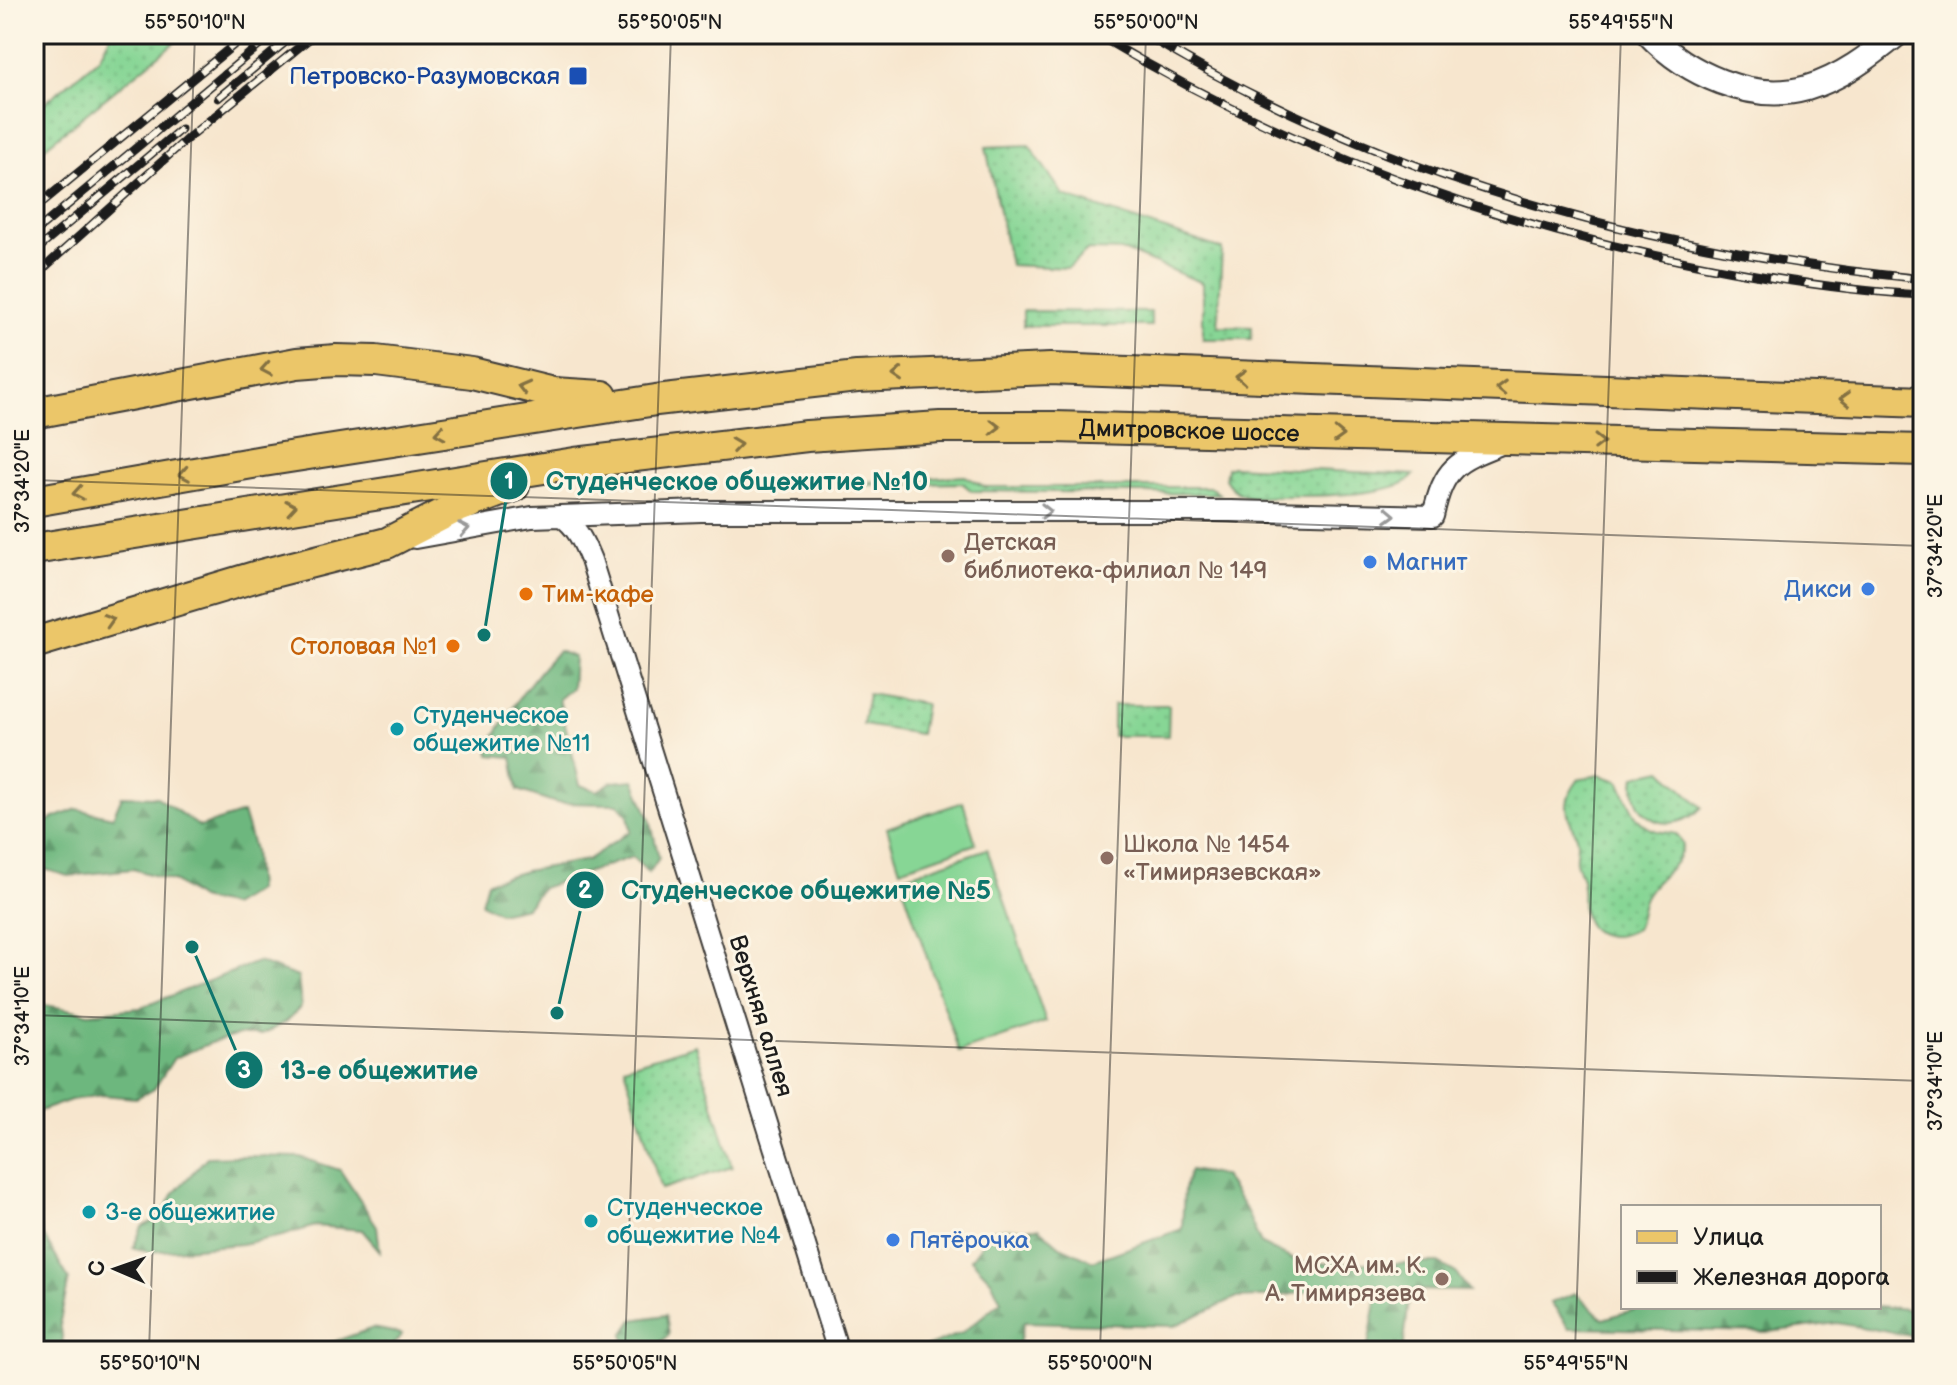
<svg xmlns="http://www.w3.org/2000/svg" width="1957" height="1385" font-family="'Balsamiq Sans',sans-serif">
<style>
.grass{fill:url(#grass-dots);stroke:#527958;stroke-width:2}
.forest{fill:url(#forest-firs);stroke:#446a4d;stroke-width:2}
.garden{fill:#87d695;stroke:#527958;stroke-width:2}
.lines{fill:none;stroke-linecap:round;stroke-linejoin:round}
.minor-casing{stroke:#3d3a37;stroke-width:24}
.tertiary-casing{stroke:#3d3a37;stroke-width:28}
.primary-casing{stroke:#3d3a37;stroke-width:34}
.minor{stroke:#fff;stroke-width:20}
.tertiary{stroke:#fff;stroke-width:24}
.primary{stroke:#ebc669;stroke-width:30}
.rail-casing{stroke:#1c1c1c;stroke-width:9}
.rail{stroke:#fcf5e5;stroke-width:6;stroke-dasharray:18;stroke-linecap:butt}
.oneway{stroke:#847142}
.oneway2{stroke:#999}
.ticks{fill:none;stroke:#1c1c1c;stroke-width:2;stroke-opacity:0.45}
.transit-dot{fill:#1a4fb4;stroke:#fcf5e5;stroke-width:3}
.education-dot{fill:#8d6e63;stroke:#fcf5e5;stroke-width:3}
.shop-dot{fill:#3f7fe0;stroke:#fcf5e5;stroke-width:3}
.food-dot{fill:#e8710a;stroke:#fcf5e5;stroke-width:3}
.culture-dot{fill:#0f9aa8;stroke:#fcf5e5;stroke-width:3}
.labels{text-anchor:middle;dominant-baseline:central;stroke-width:6;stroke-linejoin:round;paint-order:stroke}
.transit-label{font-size:24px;fill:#164399;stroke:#fcf5e5;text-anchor:end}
.street-label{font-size:24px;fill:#1c1c1c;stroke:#fcf5e5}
.education-label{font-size:24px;fill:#785e54;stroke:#fcf5e5;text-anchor:start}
.shop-label{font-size:24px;fill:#366cbe;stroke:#fcf5e5;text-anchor:start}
.food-label{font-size:24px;fill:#c56008;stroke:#fcf5e5;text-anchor:start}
.culture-label{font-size:24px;fill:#0d838f;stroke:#fcf5e5;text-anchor:start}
.leader{fill:none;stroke:#0f766e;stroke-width:3}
.callout-dot{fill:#0f766e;stroke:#fcf5e5;stroke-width:3}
.mark-label{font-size:24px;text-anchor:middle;font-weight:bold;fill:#fff}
.callout-label{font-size:26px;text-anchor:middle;font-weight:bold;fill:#0f766e;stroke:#fcf5e5;stroke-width:6;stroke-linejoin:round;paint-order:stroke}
.neatline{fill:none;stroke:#1c1c1c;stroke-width:3}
.ticks-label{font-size:20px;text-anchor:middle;fill:#1c1c1c}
</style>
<defs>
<pattern id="grass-dots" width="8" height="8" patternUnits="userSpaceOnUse" patternTransform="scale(2)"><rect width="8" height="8" fill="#87d695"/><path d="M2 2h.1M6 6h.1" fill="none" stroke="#74b780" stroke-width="1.8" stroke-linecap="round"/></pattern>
<pattern id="forest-firs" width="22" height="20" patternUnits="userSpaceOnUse" patternTransform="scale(2)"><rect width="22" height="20" fill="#6db77e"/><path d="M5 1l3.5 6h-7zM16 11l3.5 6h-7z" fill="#599466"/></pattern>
</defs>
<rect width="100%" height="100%" fill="#fcf5e5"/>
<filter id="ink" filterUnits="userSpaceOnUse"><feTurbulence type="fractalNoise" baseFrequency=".0125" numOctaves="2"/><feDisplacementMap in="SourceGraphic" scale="16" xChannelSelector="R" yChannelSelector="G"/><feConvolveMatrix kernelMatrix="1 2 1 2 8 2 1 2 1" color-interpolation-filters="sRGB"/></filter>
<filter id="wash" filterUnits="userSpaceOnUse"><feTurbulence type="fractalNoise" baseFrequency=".006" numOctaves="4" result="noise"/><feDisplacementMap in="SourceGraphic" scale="32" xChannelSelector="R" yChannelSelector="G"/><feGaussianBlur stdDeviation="1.8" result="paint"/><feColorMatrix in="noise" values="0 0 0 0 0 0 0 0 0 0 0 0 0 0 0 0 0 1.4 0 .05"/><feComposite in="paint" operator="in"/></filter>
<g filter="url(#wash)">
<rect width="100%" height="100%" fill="#f7e6ce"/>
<path class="grass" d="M111,34h74l-151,122v-44l65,-54z
M1029,145l35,51 158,53 -4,77 34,1 -1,12h-48v-56l-78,-32 -37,-1 -20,18 -58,-3 -24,-118z
M1023,311l128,1v14h-128z
M1232,466l182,9c-14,22 -106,21 -133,21 -11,0 -27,4 -38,-1 -7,-3 -14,-9 -18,-16l2,-11z
M965,476l20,11h225l9,7 -247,-3 -10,-8 -97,2 1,-3z
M868,694l57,10 -5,30 -57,-9z
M1113,705h56l-1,31h-55z
M1662,770l40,37c-30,32 -74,13 -67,-31z
M1600,775l19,6c10,19 14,44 38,50 6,2 12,1 19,3l7,9c-3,26 -27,32 -38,54 -5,10 -4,22 -9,32 -21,12 -48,10 -53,-19 -2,-10 1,-21 -1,-31 -2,-7 -5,-11 -6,-18 -1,-8 3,-17 0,-25 -10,-26 -15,-33 3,-57z
M695,1045l37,122 -71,22 -37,-122z"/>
<path class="forest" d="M558,651l16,6 -2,31 -13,11 21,86 17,6 15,-9 22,-2 16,39 9,39 -10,15 -17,-16 -90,31 -16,19 -27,6 -18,-10 6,-21 38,-11 62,-11 44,-29 -3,-16 -10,-11 -62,-1 -38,-13 -6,-33 -22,-2 -1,-10c21,-34 41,-66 69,-94z
M122,796l35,1 43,30 43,-14 11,37 3,40 -26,16 -32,-7 -24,-17 -42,-13 -65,7 -28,-8c-6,-17 -7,-27 -1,-44l38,-15 36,8z
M257,962l41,15 3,30 -15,15 -25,13h-22l-26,7 -39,16 -20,31 -18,9 -34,-3 -31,5 -37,13v-105l11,-3 44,8 51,-5z
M244,1156l56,1 40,13 37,56 3,25 -18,-21 -47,-4 -33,10 -41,8 -92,8 -16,-4 9,-21 18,-9 14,-25 33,-36z
M1190,1170l33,6 22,32 16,36 39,19h138l18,10 13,18 -59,-1 -7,61h-36l12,-65h-33l-66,10 -45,2 -61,28 -150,-4 -7,29h-101l46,-18 39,-32 -10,-21 -20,-21 22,-30 46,-1 21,18 33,15 89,-32 2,-40z
M34,1209l9,26 26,44 -9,42 4,30h-30z
M1576,1293l27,26 40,-12h65l77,6 26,-6 68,-1 44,5v27l-86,-15 -68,9 -200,-4 -18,-25z
M666,1315l3,20 -15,13v3h-25l-6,-16 10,-15z
M373,1328l29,6 -13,17h-82z"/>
<path class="garden" d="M963,802l13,42 -76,25 -13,-41z
M987,849l59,173 -87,30 -59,-174z"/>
</g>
<g filter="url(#ink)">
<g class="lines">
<g class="minor-casing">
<path id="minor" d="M561,516c15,9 23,27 30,44l247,791
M415,538l117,-21 169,-6h530l202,5c11,-49 22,-54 68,-72"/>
</g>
<g class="tertiary-casing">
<path id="tertiary" d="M1649,34c37,39 102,70 158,54 34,-10 63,-32 90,-54"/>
</g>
<g class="primary-casing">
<g id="primary">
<path d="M34,413l263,-50 39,-3 40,1 96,12 81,20 49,3"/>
<path d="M34,501l229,-40 393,-61 201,-23 193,-8 873,33"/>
<path id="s1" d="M34,549l541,-86 232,-27 133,-9h114l869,23"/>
<path d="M34,643l227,-68 126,-32 66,-34 61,-23"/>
</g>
</g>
<use href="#minor" class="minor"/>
<use href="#tertiary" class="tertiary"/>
<use href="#primary" class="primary"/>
<g class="rail-casing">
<path id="rail" d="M1096,34c189,114 394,190 610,232 72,14 144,25 217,29
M1144,34c235,144 507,218 779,245
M218,98l77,-64
M34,209l213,-175
M34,233l239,-199
M34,252l147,-123
M34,277l154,-139 127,-104"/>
</g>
<use href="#rail" class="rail"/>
</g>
<defs><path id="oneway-chevron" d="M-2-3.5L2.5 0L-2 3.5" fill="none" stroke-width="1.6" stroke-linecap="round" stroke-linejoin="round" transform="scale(2)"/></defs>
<g class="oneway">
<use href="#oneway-chevron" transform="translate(266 369) rotate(170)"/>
<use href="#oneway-chevron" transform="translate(898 375) rotate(177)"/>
<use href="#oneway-chevron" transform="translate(1241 377) rotate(-178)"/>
<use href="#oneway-chevron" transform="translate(523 387) rotate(-166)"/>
<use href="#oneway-chevron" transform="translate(1501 388) rotate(-178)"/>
<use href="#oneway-chevron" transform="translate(1845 399) rotate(-178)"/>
<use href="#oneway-chevron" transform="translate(995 427)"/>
<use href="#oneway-chevron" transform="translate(440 433) rotate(171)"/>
<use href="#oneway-chevron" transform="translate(1339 435) rotate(2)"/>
<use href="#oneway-chevron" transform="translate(1599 442) rotate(1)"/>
<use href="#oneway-chevron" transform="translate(736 445) rotate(-7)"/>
<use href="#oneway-chevron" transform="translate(184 474) rotate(170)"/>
<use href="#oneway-chevron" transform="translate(78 493) rotate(170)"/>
<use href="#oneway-chevron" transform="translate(291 507) rotate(-9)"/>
<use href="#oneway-chevron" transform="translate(109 620) rotate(-17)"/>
</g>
<g class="oneway2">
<use href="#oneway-chevron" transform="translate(1046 511)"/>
<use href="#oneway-chevron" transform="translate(1390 515) rotate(2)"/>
<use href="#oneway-chevron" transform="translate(464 529) rotate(-10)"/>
</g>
</g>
<path class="ticks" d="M34,480l1889,66M34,1015l1889,66M149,1351l46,-1317M625,1351l46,-1317M1100,1351l46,-1317M1575,1351l46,-1317"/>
<rect class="transit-dot" x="568" y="66" width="20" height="20" rx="4"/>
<g class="education-dot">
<circle cx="948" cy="556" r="8"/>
<circle cx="1107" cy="858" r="8"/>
<circle cx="1442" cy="1279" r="8"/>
</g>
<g class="shop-dot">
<circle cx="1370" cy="562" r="8"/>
<circle cx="1868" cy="589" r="8"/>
<circle cx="893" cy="1240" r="8"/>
</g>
<g class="food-dot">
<circle cx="526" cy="594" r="8"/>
<circle cx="453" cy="646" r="8"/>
</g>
<g class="culture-dot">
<circle cx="397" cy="729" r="8"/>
<circle cx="89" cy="1212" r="8"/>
<circle cx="591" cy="1221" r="8"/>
</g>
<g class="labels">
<g class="transit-label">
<text x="560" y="76">Петровско-Разумовская</text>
</g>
<g class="street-label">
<text stroke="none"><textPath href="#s1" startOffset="1164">Дмитровское шоссе</textPath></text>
<text transform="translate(761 1016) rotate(73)">Верхняя аллея</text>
</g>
<g class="education-label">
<text x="964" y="542">Детская<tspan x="964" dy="28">библиотека-филиал № 149</tspan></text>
<text x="1123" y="844">Школа № 1454<tspan x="1123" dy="28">«Тимирязевская»</tspan></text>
<text x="1426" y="1265" text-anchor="end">МСХА им. К.<tspan x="1426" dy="28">А. Тимирязева</tspan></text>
</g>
<g class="shop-label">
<text x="1386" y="562">Магнит</text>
<text x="1852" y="589" text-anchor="end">Дикси</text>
<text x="909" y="1240">Пятёрочка</text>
</g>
<g class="food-label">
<text x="542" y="594">Тим-кафе</text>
<text x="437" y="646" text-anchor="end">Столовая №1</text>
</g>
<g class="culture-label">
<text x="413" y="715">Студенческое<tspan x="413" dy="28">общежитие №11</tspan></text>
<text x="607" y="1207">Студенческое<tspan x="607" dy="28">общежитие №4</tspan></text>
<text x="105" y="1212">3-е общежитие</text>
</g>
</g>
<path class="leader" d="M484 635L509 481M557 1013L585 890M192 947L244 1070"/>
<g class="callout-dot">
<circle cx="484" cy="635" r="8"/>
<circle cx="557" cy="1013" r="8"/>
<circle cx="192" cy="947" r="8"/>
<circle cx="509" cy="481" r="20"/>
<circle cx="585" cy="890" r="20"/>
<circle cx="244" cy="1070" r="20"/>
</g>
<g class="mark-label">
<text x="509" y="489">1</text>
<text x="585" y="898">2</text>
<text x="244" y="1078">3</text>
</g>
<g class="callout-label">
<text x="737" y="490">Студенческое общежитие №10</text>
<text x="806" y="899">Студенческое общежитие №5</text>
<text x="379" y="1079">13-е общежитие</text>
</g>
<rect width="1957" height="1385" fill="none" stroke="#fcf5e5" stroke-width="88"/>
<rect x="1621" y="1205" width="260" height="104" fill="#fcf5e5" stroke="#a29e95" stroke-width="2"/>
<rect x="1637" y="1231" width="40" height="12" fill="#ebc669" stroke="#a29e95" stroke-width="2"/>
<text x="1693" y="1245" font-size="24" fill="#1c1c1c">Улица</text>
<rect x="1637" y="1271" width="40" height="12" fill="#1c1c1c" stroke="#a29e95" stroke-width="2"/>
<text x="1693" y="1285" font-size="24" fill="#1c1c1c">Железная дорога</text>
<g transform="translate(116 1269) rotate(272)" stroke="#fcf5e5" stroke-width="6" paint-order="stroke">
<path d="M0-6L14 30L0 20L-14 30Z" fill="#1c1c1c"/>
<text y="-12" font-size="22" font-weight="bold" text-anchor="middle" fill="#1c1c1c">С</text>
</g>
<rect x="44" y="44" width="1869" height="1297" class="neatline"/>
<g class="ticks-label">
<text x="195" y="29">55°50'10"N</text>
<text x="670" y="29">55°50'05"N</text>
<text x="1146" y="29">55°50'00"N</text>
<text x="1621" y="29">55°49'55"N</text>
<text transform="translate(22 481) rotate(-90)" y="7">37°34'20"E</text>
<text transform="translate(1935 546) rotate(-90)" y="7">37°34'20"E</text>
<text transform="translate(22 1016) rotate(-90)" y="7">37°34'10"E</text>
<text transform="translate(1935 1081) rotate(-90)" y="7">37°34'10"E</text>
<text x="150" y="1370">55°50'10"N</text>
<text x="625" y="1370">55°50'05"N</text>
<text x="1100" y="1370">55°50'00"N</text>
<text x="1576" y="1370">55°49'55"N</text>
</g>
</svg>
